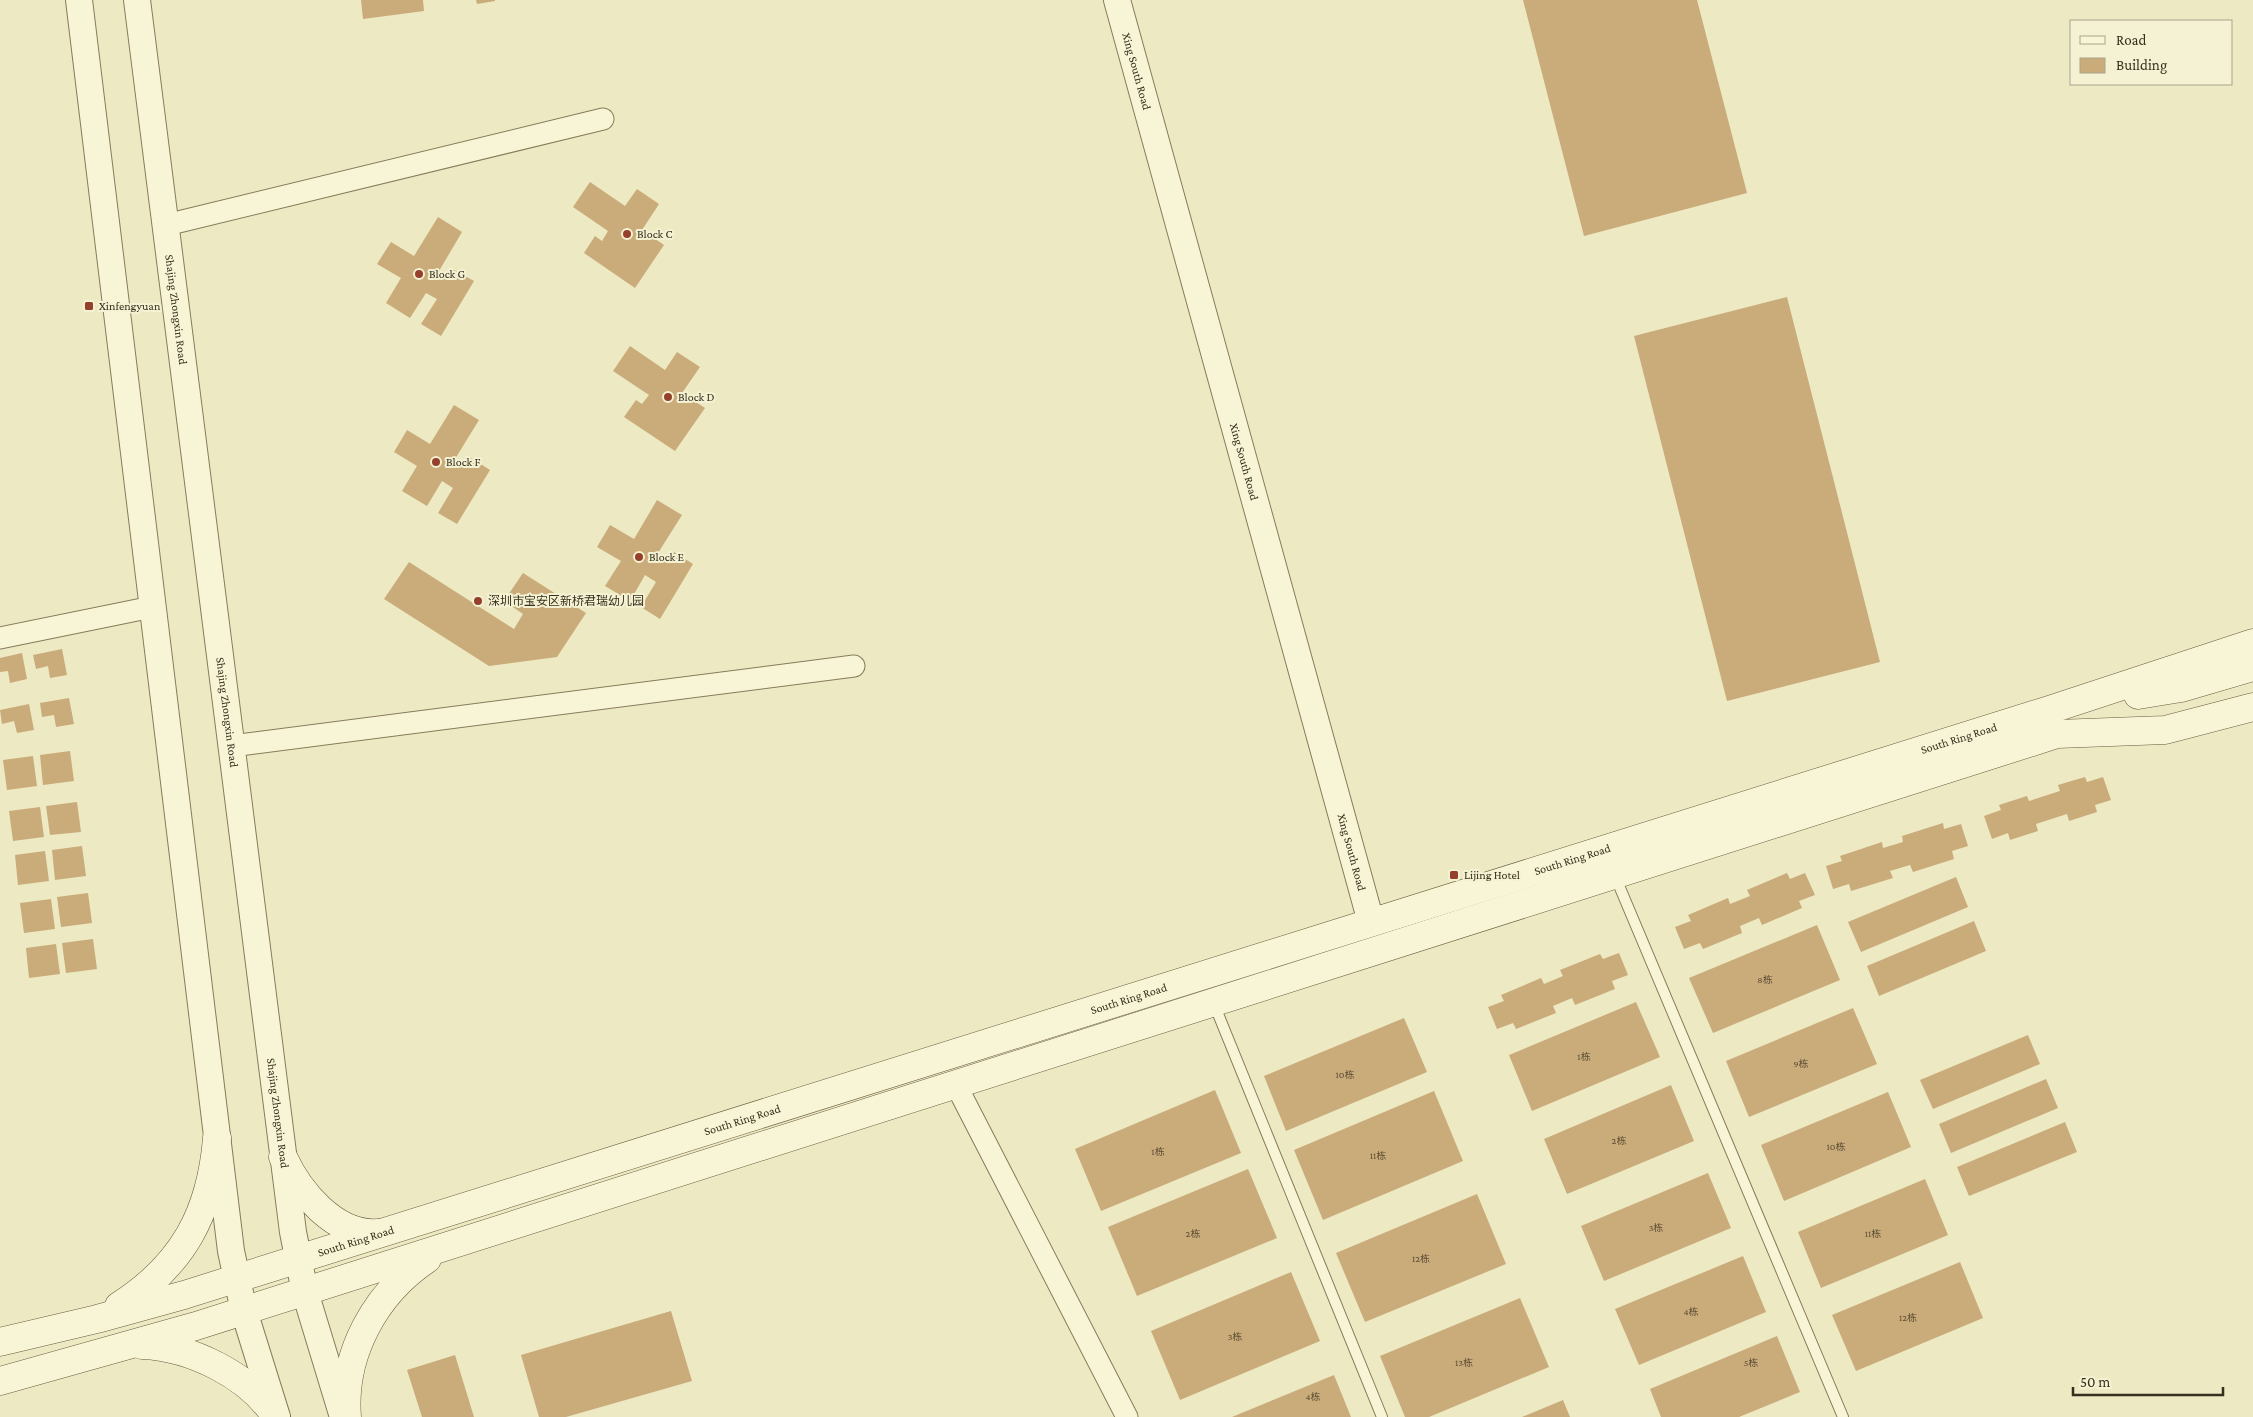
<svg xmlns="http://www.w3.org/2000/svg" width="2253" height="1417" font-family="'Crimson Pro','Noto Sans SC',serif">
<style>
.building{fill:#caab7a}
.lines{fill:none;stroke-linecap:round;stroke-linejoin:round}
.service-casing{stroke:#877b5a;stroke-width:12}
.minor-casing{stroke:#877b5a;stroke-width:23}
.tertiary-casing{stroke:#877b5a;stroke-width:28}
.secondary-casing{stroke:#695c3e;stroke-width:29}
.service{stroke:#f8f5d6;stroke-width:10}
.minor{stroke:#f8f5d6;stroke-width:21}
.tertiary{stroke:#f8f5d6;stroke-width:26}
.secondary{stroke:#f8f5d6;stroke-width:28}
.poi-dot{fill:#94402c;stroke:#f5f2d3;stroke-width:2}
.labels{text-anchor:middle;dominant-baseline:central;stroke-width:4;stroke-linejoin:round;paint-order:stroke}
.number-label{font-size:10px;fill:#5c4e35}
.street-label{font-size:12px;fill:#372f1e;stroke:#f5f2d3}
.poi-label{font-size:12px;fill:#372f1e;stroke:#f5f2d3;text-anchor:start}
</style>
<rect width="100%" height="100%" fill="#ede9c3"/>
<path class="building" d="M361,0h62l1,11 -61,8z
M476,0h19v1l-18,3z
M1523,0h174l50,193 -163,43z
M590,182l35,24 12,-17 22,15 -17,26 22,15 -29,43 -51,-35 11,-17 7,5 6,-10 -35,-24z
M438,217l24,15 -23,39 11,6 4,-7 20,11 -33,55 -20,-12 16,-25 -11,-6 -16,25 -24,-15 15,-25 -24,-14 14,-22 23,14z
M1787,297l93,365 -153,39 -93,-365z
M630,346l35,24 12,-18 23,15 -18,26 23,15 -30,43 -51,-34 12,-17 6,4 7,-9 -36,-24z
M454,405l25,15 -24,39 12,7 4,-8 19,12 -33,54 -19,-11 15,-25 -11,-7 -15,25 -25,-15 15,-25 -23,-14 13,-22 23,14z
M657,500l25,15 -24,38 11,7 5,-8 19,12 -33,55 -19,-12 15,-25 -11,-7 -15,26 -25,-15 16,-25 -24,-14 13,-22 24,14z
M409,562l105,67 9,-15 -19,-13 19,-28 63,40 -29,44 -68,9 -105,-67z
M62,649l5,26 -17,3 -2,-12 -12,3 -3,-14z
M22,653l5,26 -17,4 -2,-12 -8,1v-14z
M69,698l5,26 -18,3 -2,-12 -12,2 -2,-14z
M29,704l5,26 -17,3 -3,-12 -12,3 -2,-14z
M70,751l4,30 -31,4 -3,-30z
M33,756l4,30 -30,4 -4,-30z
M2085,777l2,5 16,-5 8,23 -16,5 2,7 -28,9 -2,-7 -31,10 2,7 -28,9 -2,-7 -16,6 -8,-23 17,-6 -2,-5 28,-9 2,5 31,-10 -2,-6z
M77,802l4,30 -31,3 -4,-29z
M40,807l4,30 -31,4 -4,-30z
M1943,823l1,6 17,-5 7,22 -16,5 2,8 -41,13 -3,-7 -20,6 3,7 -42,13 -2,-7 -16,5 -7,-23 16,-5 -2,-5 42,-14 1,6 20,-6 -1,-6z
M82,846l4,30 -31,4 -3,-30z
M45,851l4,30 -31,4 -3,-30z
M1787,873l3,6 15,-6 10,22 -16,6 3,7 -40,17 -3,-7 -19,8 2,7 -39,16 -3,-6 -16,6 -9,-22 16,-6 -3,-6 40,-17 2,6 20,-8 -3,-6z
M1956,877l12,30 -107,45 -13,-30z
M88,893l4,30 -31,4 -4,-30z
M51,899l4,30 -31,4 -4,-30z
M1974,921l12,30 -107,45 -12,-30z
M1817,925l23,55 -127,53 -24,-55z
M93,939l4,30 -31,4 -4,-30z
M56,944l4,30 -31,4 -3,-30z
M1619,953l9,22 -16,6 3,8 -40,16 -3,-7 -19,8 3,7 -40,16 -3,-6 -16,6 -9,-22 16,-6 -3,-6 40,-17 3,6 19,-8 -3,-6 40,-16 3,5z
M1636,1002l24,55 -128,54 -23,-56z
M1853,1008l24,56 -128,53 -23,-56z
M1404,1018l23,54 -141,59 -22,-55z
M2028,1035l12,29 -107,45 -13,-29z
M2046,1079l12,29 -107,45 -12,-29z
M1671,1085l23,56 -127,53 -23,-55z
M1215,1090l26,63 -140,58 -26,-62z
M1434,1091l29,70 -140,59 -29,-70z
M1888,1092l23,55 -127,54 -23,-56z
M2065,1122l12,30 -108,44 -12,-29z
M1248,1169l29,69 -140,58 -29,-69z
M1708,1173l23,55 -127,53 -23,-55z
M1925,1179l23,56 -127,53 -23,-56z
M1477,1194l29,70 -141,58 -29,-69z
M1743,1256l23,56 -127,53 -24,-56z
M1960,1262l23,56 -127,53 -24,-56z
M1291,1272l29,69 -140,59 -29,-69z
M1520,1298l29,69 -120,50h-24l-25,-61z
M671,1311l21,70 -126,36h-27l-18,-62z
M1777,1336l23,56 -61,25h-78l-11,-28z
M455,1355l19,62h-52l-15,-47z
M1334,1375l17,42h-119z
M1563,1400l7,17h-48z"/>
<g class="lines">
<g class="service-casing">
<path id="service" d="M1615,876l228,541
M1214,1004l168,413"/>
</g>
<g class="minor-casing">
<path id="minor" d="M166,225l437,-106
M0,638l152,-31
M231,746l623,-80
M956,1085l171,332"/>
</g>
<g class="tertiary-casing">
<g id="tertiary">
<path d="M79,0l152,1251 13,60 33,106"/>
<path id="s1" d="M137,0l156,1232 12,60 38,125"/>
<path id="s2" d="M1117,0l254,922"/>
</g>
</g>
<g class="secondary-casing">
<g id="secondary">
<path d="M2138,695l43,-7 72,-21"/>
<path d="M283,1157c16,35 52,79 95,76"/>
<path d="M119,1306c64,-41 92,-93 98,-168"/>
<path id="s3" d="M0,1342l97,-23 87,-24 1865,-585 204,-67"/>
<path d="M142,1345c49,2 107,30 134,72"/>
<path d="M0,1381l196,-55 1861,-592 108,-4 88,-23"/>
<path d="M347,1417c-5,-63 28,-123 80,-158"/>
</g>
</g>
<use href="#service" class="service"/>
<use href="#minor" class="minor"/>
<use href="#tertiary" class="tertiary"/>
<use href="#secondary" class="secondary"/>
</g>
<g class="poi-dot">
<circle cx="627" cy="234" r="5"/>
<circle cx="419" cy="274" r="5"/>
<rect x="84" y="301" width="10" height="10" rx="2.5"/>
<circle cx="668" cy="397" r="5"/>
<circle cx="436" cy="462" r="5"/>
<circle cx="639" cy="557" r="5"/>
<circle cx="478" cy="601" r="5"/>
<rect x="1449" y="870" width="10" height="10" rx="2.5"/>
</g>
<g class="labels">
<g class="number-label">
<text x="1765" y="979">8栋</text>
<text x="1584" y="1056">1栋</text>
<text x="1801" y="1063">9栋</text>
<text x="1345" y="1074">10栋</text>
<text x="1619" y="1140">2栋</text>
<text x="1836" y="1146">10栋</text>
<text x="1158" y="1151">1栋</text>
<text x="1378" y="1155">11栋</text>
<text x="1656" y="1227">3栋</text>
<text x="1193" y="1233">2栋</text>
<text x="1873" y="1233">11栋</text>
<text x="1421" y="1258">12栋</text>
<text x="1691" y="1311">4栋</text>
<text x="1908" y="1317">12栋</text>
<text x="1235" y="1336">3栋</text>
<text x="1464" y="1362">13栋</text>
<text x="1751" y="1362">5栋</text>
<text x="1313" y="1396">4栋</text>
</g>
<g class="street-label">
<text stroke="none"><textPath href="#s2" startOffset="74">Xing South Road</textPath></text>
<text stroke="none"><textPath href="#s1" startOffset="312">Shajing Zhongxin Road</textPath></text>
<text stroke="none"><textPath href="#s2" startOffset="479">Xing South Road</textPath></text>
<text stroke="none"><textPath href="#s1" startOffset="718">Shajing Zhongxin Road</textPath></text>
<text stroke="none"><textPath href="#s3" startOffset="2050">South Ring Road</textPath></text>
<text stroke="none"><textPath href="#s2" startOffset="884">Xing South Road</textPath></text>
<text stroke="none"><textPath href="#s3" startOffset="1645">South Ring Road</textPath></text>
<text stroke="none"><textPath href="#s3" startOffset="1180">South Ring Road</textPath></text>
<text stroke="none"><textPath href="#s1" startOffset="1122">Shajing Zhongxin Road</textPath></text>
<text stroke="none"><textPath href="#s3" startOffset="775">South Ring Road</textPath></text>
<text stroke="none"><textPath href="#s3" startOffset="370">South Ring Road</textPath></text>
</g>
<g class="poi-label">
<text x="637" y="234">Block C</text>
<text x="429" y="274">Block G</text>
<text x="99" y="306">Xinfengyuan</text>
<text x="678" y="397">Block D</text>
<text x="446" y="462">Block F</text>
<text x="649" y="557">Block E</text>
<text x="488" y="601">深圳市宝安区新桥君瑞幼儿园</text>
<text x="1464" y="875">Lijing Hotel</text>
</g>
</g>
<rect x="2070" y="20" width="162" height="65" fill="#f5f2d3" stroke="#a9a48b"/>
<rect x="2080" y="36" width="25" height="8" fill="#f8f5d6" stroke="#a9a48b"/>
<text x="2116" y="45" font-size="15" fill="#372f1e">Road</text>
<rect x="2080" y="58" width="25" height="15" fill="#caab7a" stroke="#a9a48b"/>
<text x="2116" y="70" font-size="15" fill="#372f1e">Building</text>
<path d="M2073 1387v8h150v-8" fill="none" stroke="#372f1e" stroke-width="2.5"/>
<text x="2080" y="1387" font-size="15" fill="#372f1e" stroke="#f5f2d3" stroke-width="4" paint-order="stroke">50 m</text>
</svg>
